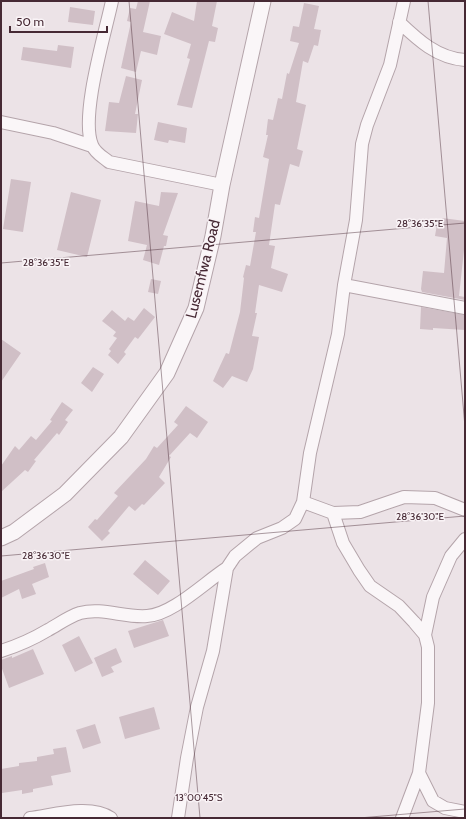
<svg xmlns="http://www.w3.org/2000/svg" width="466" height="819" font-family="Cabin,sans-serif">
<style>
.building{fill:#d0bfc6}
.lines{fill:none;stroke-linecap:round;stroke-linejoin:round}
.minor-casing{stroke:#b4a4aa;stroke-width:14}
.tertiary-casing{stroke:#b4a4aa;stroke-width:17}
.minor{stroke:#faf6f8;stroke-width:12}
.tertiary{stroke:#faf6f8;stroke-width:15}
.ticks{fill:none;stroke:#462934;stroke-width:1;stroke-opacity:0.45}
.labels{text-anchor:middle;dominant-baseline:central;stroke-width:3;stroke-linejoin:round;paint-order:stroke}
.street-label{font-size:15px;fill:#462934;stroke:#f9f3f6}
.ticks-label{font-size:10px;text-anchor:middle;fill:#462934;stroke:#f9f3f6;stroke-width:3;stroke-linejoin:round;paint-order:stroke}
</style>
<rect width="100%" height="100%" fill="#ece3e7"/>
<path class="building" d="M138,1h12l-7,31 18,4 -4,19 -16,-4 -5,21 -15,-4 10,-46 -4,-1 3,-13 6,1z
M197,1h20l-5,25 6,2 -3,14 -6,-1 -17,67 -15,-3 13,-46 -3,-1 4,-14 -27,-10 8,-22 22,9z
M304,3l15,3 -5,23 7,1 -3,16 -4,-1 -6,18 -5,-2 -7,41 10,3 -9,44 6,2 -4,16 -9,-3 -10,41 -5,-1 -6,41 6,1 -4,22 17,6 -6,18 -23,-7 -4,28h2l-5,23 7,1 -6,32 -6,13 -15,-6 -9,12 -10,-7 13,-28 3,1 11,-42 4,-34 -1,-1 3,-12 4,1 6,-34h-3l2,-15 4,1 10,-59 -6,-2 5,-22h-2l2,-16 5,1 5,-22 4,1 5,-26 2,1 10,-31 -9,-2 3,-15 6,1z
M70,7l25,4 -2,14 -25,-3z
M58,45l16,2 -3,21 -50,-8 2,-13 34,4z
M126,76l16,4 -7,34h3l-2,19 -31,-2 4,-29 10,1z
M158,122l29,6 -2,15 -16,-3 -1,3 -14,-3z
M11,179l20,3 -8,50 -20,-3z
M71,192l30,8 -14,57 -30,-7z
M161,192l17,1 -15,42 5,1 -2,10h-2l-5,19 -16,-5 4,-15 -19,-4 7,-40 24,5z
M442,218l23,3v20l-6,55 6,1v3l-43,-8 -1,-3 2,-18 21,2 3,-35 -12,-2 2,-12 4,1z
M151,279l10,2 -3,13 -10,-2z
M421,307l44,8v15l-32,-2v2l-13,-1z
M144,308l11,9 -17,22 -3,-2 -11,15 2,2 -8,10 -10,-9 3,-4 -2,-2 8,-11 -4,-2 3,-4 -14,-11 10,-11 13,11 3,-4 6,4z
M1,339l20,14 -20,29z
M93,367l11,7 -12,18 -11,-9z
M62,402l11,8 -8,10 3,2 -9,13 -2,-2 -23,27 2,1 -8,11 -3,-2 -24,22v-26l14,-20 4,4 12,-14 5,4 16,-19 -2,-1z
M186,406l22,16 -11,16 -7,-5 -21,23 2,1 -12,20 6,6 -21,22 -2,-1 -7,7 -6,-5 -21,25 2,2 -8,8 -14,-14 7,-8 2,1 21,-24 -4,-3 32,-34 8,-13 3,2 21,-23 -4,-3z
M145,560l25,21 -12,14 -25,-21z
M45,563l4,14 -17,7 4,10 -14,5 -3,-10 -18,9v-17l33,-12 -1,-2z
M163,620l6,16 -35,12 -6,-17z
M79,636l14,27 -18,9 -13,-27z
M116,648l6,14 -11,5 3,5 -12,5 -8,-19z
M33,649l11,25 -35,14 -8,-22v-6l11,-4v2z
M154,707l6,22 -35,10 -6,-22z
M95,724l6,19 -18,6 -7,-19z
M66,747l5,25 -20,4 2,9 -20,4v3l-11,2v-4l-20,3 -1,-24 18,-3v-3l18,-2v-4l17,-3 -1,-5z"/>
<g class="lines">
<g class="minor-casing">
<path id="minor" d="M112,1c-7,33 -32,115 -20,144 3,8 11,12 17,17l113,23
M399,22c19,18 38,36 66,38
M1,122l52,11 39,13
M344,285l121,23
M333,513l27,-1 44,-15 31,1 30,12
M425,635l8,-38 18,-41 14,-17
M1,651c16,-5 32,-12 47,-21 11,-6 20,-13 32,-17 22,-6 45,5 67,3 25,-1 58,-34 80,-48
M419,773l14,28 12,7 20,4
M30,818c24,-3 60,-14 81,0
M178,818l9,-60 10,-51 16,-56 14,-83 8,-12 22,-18 25,-10 13,-9 8,-17
M402,818l17,-45 9,-70v-56l-3,-12 -11,-13 -15,-16 -29,-20 -11,-16 -16,-27 -10,-30 -30,-11 7,-49 28,-119 6,-49 12,-65 6,-76 5,-19 23,-60 14,-64"/>
</g>
<g class="tertiary-casing">
<path id="tertiary" d="M1,538l13,-6 51,-38 56,-57 46,-64 29,-65 17,-72 9,-51 41,-184"/>
</g>
<use href="#minor" class="minor"/>
<use href="#tertiary" class="tertiary"/>
</g>
<path class="ticks" d="M129,1l71,817M428,1l37,426M1,263l464,-40M1,556l464,-40M359,818l106,-9"/>
<g class="labels">
<g class="street-label">
<text transform="translate(203 269) rotate(-76)">Lusemfwa Road</text>
</g>
</g>
<g class="ticks-label">
<text x="420" y="227">28°36'35"E</text>
<text x="46" y="266">28°36'35"E</text>
<text x="420" y="520">28°36'30"E</text>
<text x="46" y="559">28°36'30"E</text>
<text x="199" y="801">13°00'45"S</text>
</g>
<rect width="466" height="819" fill="none" stroke="#462934" stroke-width="4"/>
<path d="M10 26v6h97v-6" fill="none" stroke="#462934" stroke-width="2"/>
<text x="16" y="26" font-size="12" fill="#462934" stroke="#f9f3f6" stroke-width="3" paint-order="stroke">50 m</text>
</svg>
